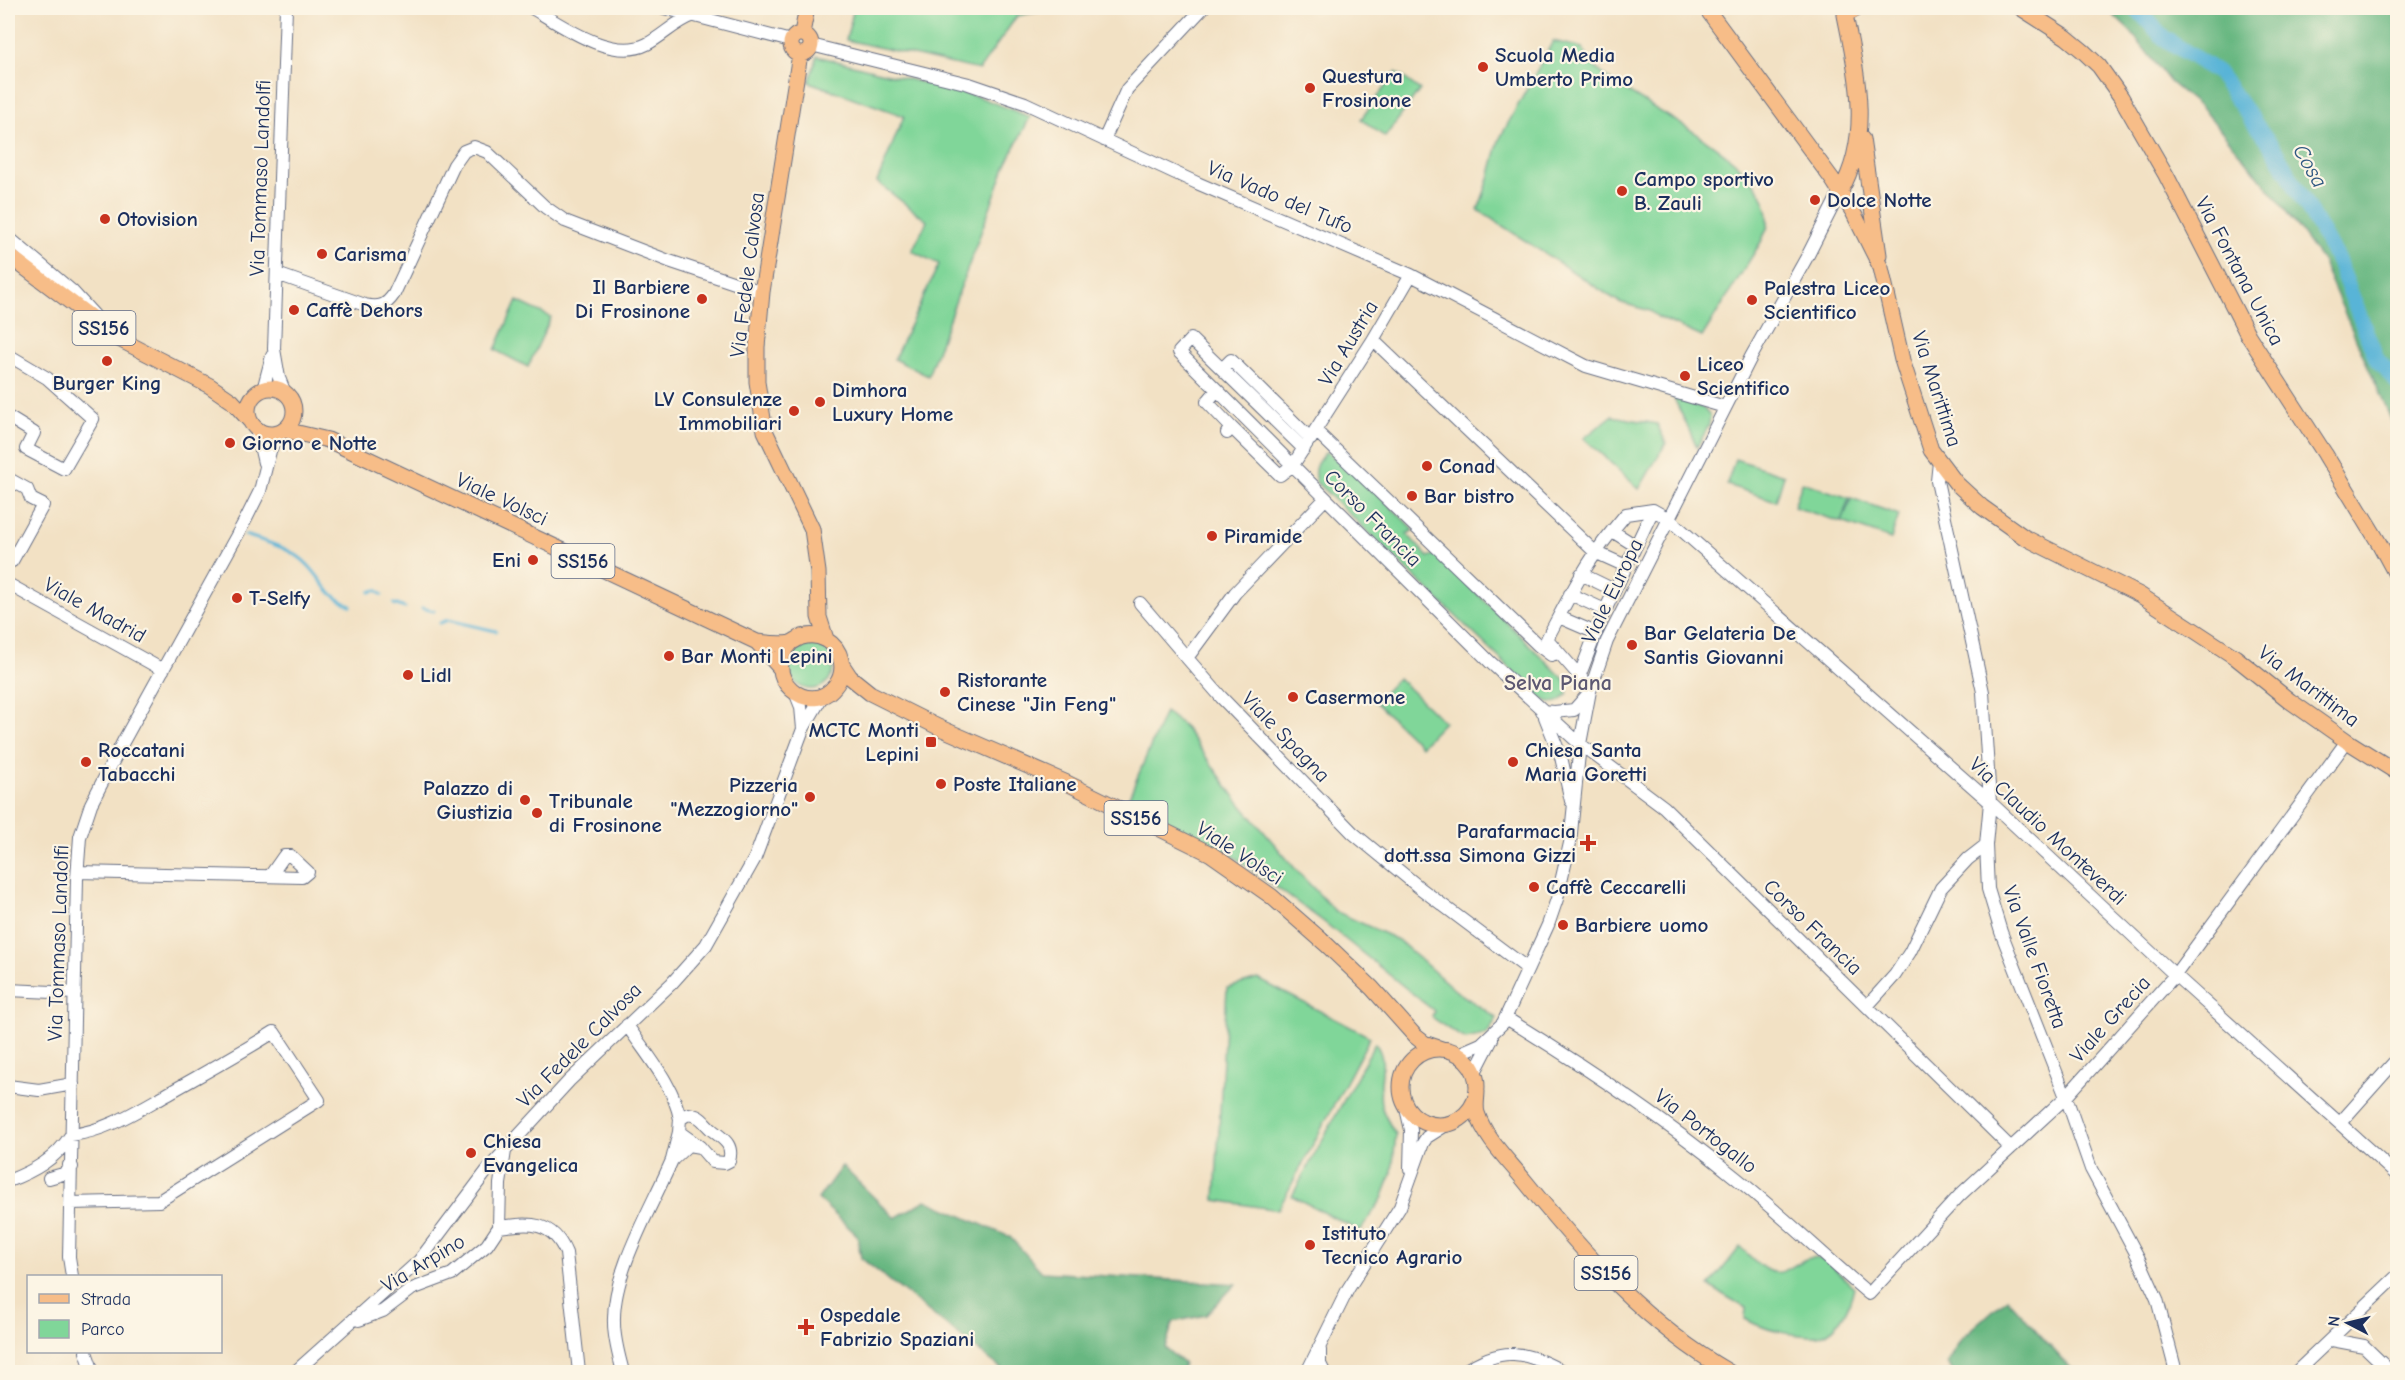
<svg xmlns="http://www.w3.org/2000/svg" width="2405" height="1380" font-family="'Comic Neue',sans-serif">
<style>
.green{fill:#80d699;stroke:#4e827c;stroke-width:1.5}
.forest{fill:#68b781;stroke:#427370;stroke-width:1.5}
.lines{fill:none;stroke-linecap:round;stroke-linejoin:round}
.stream{stroke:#59b4d7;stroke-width:3}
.river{stroke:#59b4d7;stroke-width:16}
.minor-casing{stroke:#666d82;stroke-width:14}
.major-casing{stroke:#666d82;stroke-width:17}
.minor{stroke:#fff;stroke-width:12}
.major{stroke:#f7bd88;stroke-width:15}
.poi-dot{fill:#c8321e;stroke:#fcf5e5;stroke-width:2}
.labels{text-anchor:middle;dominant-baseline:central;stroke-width:4.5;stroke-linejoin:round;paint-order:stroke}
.shield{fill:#fcf5e5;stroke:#5e6a86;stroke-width:1.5}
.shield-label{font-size:20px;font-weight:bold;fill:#1b2f5e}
.poi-label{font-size:21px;font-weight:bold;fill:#1b2f5e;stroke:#fcf5e5;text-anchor:start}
.street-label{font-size:21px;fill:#1b2f5e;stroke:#fcf5e5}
.water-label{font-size:22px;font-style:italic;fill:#2e5782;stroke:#fcf5e5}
.neighbourhood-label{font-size:22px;font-weight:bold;fill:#5c5872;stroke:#fcf5e5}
</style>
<rect width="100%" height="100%" fill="#fcf5e5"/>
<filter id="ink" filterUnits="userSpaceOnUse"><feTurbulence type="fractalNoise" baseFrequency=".0167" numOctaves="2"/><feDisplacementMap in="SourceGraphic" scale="12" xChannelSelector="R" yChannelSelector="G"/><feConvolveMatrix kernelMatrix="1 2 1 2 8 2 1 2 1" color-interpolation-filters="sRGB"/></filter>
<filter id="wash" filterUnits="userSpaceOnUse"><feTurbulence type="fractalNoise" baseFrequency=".008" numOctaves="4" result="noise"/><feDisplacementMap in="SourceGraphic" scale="24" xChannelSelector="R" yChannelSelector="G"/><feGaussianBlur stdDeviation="1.35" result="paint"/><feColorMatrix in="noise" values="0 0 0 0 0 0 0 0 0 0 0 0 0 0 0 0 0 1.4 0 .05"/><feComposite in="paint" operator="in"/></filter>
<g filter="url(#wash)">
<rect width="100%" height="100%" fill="#f2e1c4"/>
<path class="green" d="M854,8h203l-40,8 -38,54 -133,-30z
M1553,41l29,7c5,7 9,16 16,22 43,40 176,87 170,155 -1,5 -5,12 -7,17l-59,95 -44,-20 -8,-6 -31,-9 -141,-92 10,-28 11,-42z
M817,56l162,41 51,20 -25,50 -77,209 -34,-17 45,-95 -27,-13 15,-30 -50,-39 27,-66 -95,-34z
M1396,72l24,18 -35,47 -24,-18z
M517,301l34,16 -23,50 -33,-17z
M1674,398l29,10 7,8 -1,9 -12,22z
M1612,416l45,8 9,19 -27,46 -55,-51z
M1326,452l31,21 57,57 -7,4 21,23 9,-3 129,127 2,12c-8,11 -14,12 -26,6l-226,-217c-4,-14 1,-20 10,-30z
M1735,459l49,16 -8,26 -49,-16z
M1802,482l47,16 -8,24 -47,-15z
M1851,498l48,17 -8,24 -49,-17z
M789 667a22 22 0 1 1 44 0a22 22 0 1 1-44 0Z
M1398,678l46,44 -23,24 -46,-44z
M1165,712l18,13 54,75 61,72 37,39 63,29 58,51 41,27 -10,16 -21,5 -19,-11 -15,-11 2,-6 -110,-89 -99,-72 -98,-48z
M1258,979l112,58 -92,173 -63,-10 12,-212z
M1375,1043c15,19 2,39 6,61 2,11 9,21 15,30l-4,38 -10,27 -22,32 -68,-35z
M1740,1247c9,7 21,23 33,25 17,4 30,-21 48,-13 12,5 23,20 33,28 -4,18 -14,42 -33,48 -7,3 -20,0 -28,-1 -18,-2 -32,-6 -48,-15l1,-11 -37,-22z"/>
<path class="forest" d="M2106,8h291v425l-75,-172 -47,-65 -70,-85 -35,-29 -39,-50z
M842,1166l53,52 31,-18 84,37 32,35 194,12 -30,31 -33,7 -8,26 19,16 -3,8h-179v-3l-141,-111 -4,-23 -39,-36z
M2007,1298l63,70 12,4h-128l-7,-9 14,-24z"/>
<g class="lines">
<path class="stream" d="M245,535c21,7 47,13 63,30 18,19 16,28 43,41
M370,592l6,-2 6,5
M394,604l11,4
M422,608l12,3
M440,623l8,-3 48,11"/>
<path class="river" d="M2136,8l28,30 53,34 59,80 62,109 39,99 21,23"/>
</g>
</g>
<g filter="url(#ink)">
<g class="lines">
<g class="minor-casing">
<path id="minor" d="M532,8c29,17 80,54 115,36 17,-9 29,-23 47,-29
M664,8l127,33
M811,45l158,39 56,19 172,80 214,92 175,91 139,41
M1104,140l23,-51 76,-81
M8,237l64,54 22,24
M277,274l88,31c14,3 21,1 29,-11l60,-129 10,-14 10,-4 13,5 58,55 20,14 104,40 93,31
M1373,340l222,212 31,14
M8,355l39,23 46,41 -29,50 -38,-20 8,-16 -26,-16
M1222,369l9,-9 80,79
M263,390l9,-34
M1217,390l-10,12 24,25
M285,393l-6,-15 -5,-29 12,-341
M256,429l8,34
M1316,431l223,215 12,9 7,-2
M1227,433l4,-6 49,48 13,-10 80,-125 38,-65
M1304,449l-113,-110 -12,13 311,310 90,82 84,63 347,341
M1939,462l-2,19 46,211 7,110 -4,43 2,44 13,43 65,165 25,72 47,88 19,42 19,73
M8,481l1,-2 18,10 4,10 12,6 -31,56 -4,-3
M1325,499l-90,94 -48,65 34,39 132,136 67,55 108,81
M1612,531l14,-17 27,-4
M1581,574l33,16
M8,584l155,86
M1570,594l35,16
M1140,603l47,55
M1559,617l37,16
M1579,677l22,-58 52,-109 16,9 321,283 185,173 223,201
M1583,680l-36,-41c20,-38 38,-75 65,-108l24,15
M795,692l6,15 2,22
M1542,711l12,1 20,-2 16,-18
M1545,717l16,40 10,44
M78,872l224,5 6,-5 -17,-16h-7l-14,20
M8,990l67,3
M1868,1005l27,-30 15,-23 31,-64 27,-29 18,-14
M1506,1018c78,48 154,98 225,156 48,38 92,81 138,120l91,-99 106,-98 109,-122 172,-234
M627,1025c19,29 47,60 53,94
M1458,1054l23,-10 22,-21 45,-98 9,-26 13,-56 10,-99 10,-53 17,-50 144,-284 57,-102 32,-63
M1475,1072l17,-33
M8,1086l31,4 34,-6
M1405,1104l6,26 -1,39
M688,1114c14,2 14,7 24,16 11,9 22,14 17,31l-4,2 -12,-1 -13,-15 -21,-15 1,-13z
M2340,1123l58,-65
M679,1132l-7,28 16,-15 12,2
M49,1178l14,-4 9,-7 -3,-2
M8,1181c26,-10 48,-22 63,-46 36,-4 67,-25 98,-42 35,-20 70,-39 105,-61l45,68 -160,101 -89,2
M499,1227c31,-4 53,-7 67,26l13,119
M72,1276l-3,-19 8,-379 3,-41 11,-33 33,-64 122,-221 14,-28 10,-40 8,-18
M359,1320l24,-9 29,-22 40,-15 35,-29 12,-18 1,-43 5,-33
M2332,1340l32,6 27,26
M1320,1350v14l4,8
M86,1352l7,20
M295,1372l124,-111 70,-93 80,-87 103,-98 34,-38 49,-87 48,-129 20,-34
M623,1372c-4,-16 -9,-32 -9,-49 -2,-51 38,-116 58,-163
M1307,1372l41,-83 52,-82 23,-64 4,-6 19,-12
M1463,1372c40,-27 61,-21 101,0
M2296,1372l102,-97"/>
</g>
<g class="major-casing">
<path id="major" d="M1706,8l126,171 21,33 28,56 21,92 29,90 25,33 26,24 42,30 116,58 95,62 55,44 57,40 51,32
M2021,8l45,29 17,14 16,15 22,31 45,78 82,160 77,119 54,89 19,35
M802,33l5,-25
M791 44a10 10 0 1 1 20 0a10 10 0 1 1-20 0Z
M800,54l-38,238 -5,55v35l8,49 47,98 6,43 1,45 7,22
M1862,139l17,116
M1840,192c32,-56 17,-117 5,-177l13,-7
M8,255l113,85 89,46 22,15 19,21
M248 411a23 23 0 1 1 46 0a23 23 0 1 1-46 0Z
M285,430l43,10 412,194 17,8 24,27
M757,642c10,1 23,3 33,1 4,-1 8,-5 12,-6 17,-5 35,5 39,23 2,9 0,19 -6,26 -26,33 -76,-10 -44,-43
M842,665l8,12 20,16 68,34 129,56 144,71 60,42 56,49 45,43 43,48 9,7 18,6
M1401 1087a38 38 0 1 1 76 0a38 38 0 1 1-76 0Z
M1477,1091c0,7 -2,15 0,22 8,25 31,47 47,67 59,73 123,145 205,192"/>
</g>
<use href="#minor" class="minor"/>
<use href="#major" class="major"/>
</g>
</g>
<g class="poi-dot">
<circle cx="1483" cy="67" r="6"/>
<circle cx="1310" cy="88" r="6"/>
<circle cx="1622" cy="191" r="6"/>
<circle cx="1815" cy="200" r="6"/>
<circle cx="105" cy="219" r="6"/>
<circle cx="322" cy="254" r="6"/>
<circle cx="702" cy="299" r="6"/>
<circle cx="1752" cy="300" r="6"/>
<circle cx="294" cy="310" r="6"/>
<circle cx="107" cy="361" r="6"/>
<circle cx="1685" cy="376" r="6"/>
<circle cx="820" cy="402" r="6"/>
<circle cx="794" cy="411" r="6"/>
<circle cx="230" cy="443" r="6"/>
<circle cx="1427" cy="466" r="6"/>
<circle cx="1412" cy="496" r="6"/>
<circle cx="1212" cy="536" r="6"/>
<circle cx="533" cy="560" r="6"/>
<circle cx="237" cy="598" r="6"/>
<circle cx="1632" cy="645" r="6"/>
<circle cx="669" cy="656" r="6"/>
<circle cx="408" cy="675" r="6"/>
<circle cx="945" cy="692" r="6"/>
<circle cx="1293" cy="697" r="6"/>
<rect x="925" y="736" width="12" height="12" rx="3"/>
<circle cx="86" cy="762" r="6"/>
<circle cx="1513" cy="762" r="6"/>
<circle cx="941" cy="784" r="6"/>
<circle cx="810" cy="797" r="6"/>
<circle cx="525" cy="800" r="6"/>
<circle cx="537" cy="813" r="6"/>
<path d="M1585 834h6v6h6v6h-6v6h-6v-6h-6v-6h6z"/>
<circle cx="1534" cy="887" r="6"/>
<circle cx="1563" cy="925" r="6"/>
<circle cx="471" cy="1153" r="6"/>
<circle cx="1310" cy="1245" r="6"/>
<path d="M803 1318h6v6h6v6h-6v6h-6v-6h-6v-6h6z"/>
</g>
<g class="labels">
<g class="shield">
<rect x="72.5" y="311" width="63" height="34" rx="4.5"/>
<rect x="551.5" y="544" width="63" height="34" rx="4.5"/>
<rect x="1104.5" y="801" width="63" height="34" rx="4.5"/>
<rect x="1574.5" y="1256" width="63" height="34" rx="4.5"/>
</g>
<g class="shield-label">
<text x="104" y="328">SS156</text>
<text x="583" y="561">SS156</text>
<text x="1136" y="818">SS156</text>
<text x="1606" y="1273">SS156</text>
</g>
<g class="poi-label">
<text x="1495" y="55">Scuola Media<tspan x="1495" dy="24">Umberto Primo</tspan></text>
<text x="1322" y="76">Questura<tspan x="1322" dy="24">Frosinone</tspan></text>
<text x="1634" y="179">Campo sportivo<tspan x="1634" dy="24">B. Zauli</tspan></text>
<text x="1827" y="200">Dolce Notte</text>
<text x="117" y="219">Otovision</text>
<text x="334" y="254">Carisma</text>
<text x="690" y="287" text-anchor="end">Il Barbiere<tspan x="690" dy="24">Di Frosinone</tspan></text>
<text x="1764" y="288">Palestra Liceo<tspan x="1764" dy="24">Scientifico</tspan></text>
<text x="306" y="310">Caffè Dehors</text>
<text x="1697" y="364">Liceo<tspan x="1697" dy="24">Scientifico</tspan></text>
<text x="107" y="383" text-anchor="middle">Burger King</text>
<text x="832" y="390">Dimhora<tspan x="832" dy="24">Luxury Home</tspan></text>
<text x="782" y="399" text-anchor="end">LV Consulenze<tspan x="782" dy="24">Immobiliari</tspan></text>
<text x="242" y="443">Giorno e Notte</text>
<text x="1439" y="466">Conad</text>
<text x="1424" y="496">Bar bistro</text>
<text x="1224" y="536">Piramide</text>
<text x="521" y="560" text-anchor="end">Eni</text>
<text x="249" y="598">T-Selfy</text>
<text x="1644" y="633">Bar Gelateria De<tspan x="1644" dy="24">Santis Giovanni</tspan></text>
<text x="681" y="656">Bar Monti Lepini</text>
<text x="420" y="675">Lidl</text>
<text x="957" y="680">Ristorante<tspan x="957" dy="24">Cinese "Jin Feng"</tspan></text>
<text x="1305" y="697">Casermone</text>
<text x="919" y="730" text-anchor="end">MCTC Monti<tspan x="919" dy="24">Lepini</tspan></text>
<text x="98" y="750">Roccatani<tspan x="98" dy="24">Tabacchi</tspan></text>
<text x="1525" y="750">Chiesa Santa<tspan x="1525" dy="24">Maria Goretti</tspan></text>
<text x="953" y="784">Poste Italiane</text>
<text x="798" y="785" text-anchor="end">Pizzeria<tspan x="798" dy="24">"Mezzogiorno"</tspan></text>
<text x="513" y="788" text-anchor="end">Palazzo di<tspan x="513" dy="24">Giustizia</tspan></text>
<text x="549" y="801">Tribunale<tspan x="549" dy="24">di Frosinone</tspan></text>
<text x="1576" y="831" text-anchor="end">Parafarmacia<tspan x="1576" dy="24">dott.ssa Simona Gizzi</tspan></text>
<text x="1546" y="887">Caffè Ceccarelli</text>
<text x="1575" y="925">Barbiere uomo</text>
<text x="483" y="1141">Chiesa<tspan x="483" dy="24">Evangelica</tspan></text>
<text x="1322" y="1233">Istituto<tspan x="1322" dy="24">Tecnico Agrario</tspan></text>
<text x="820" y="1315">Ospedale<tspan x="820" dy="24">Fabrizio Spaziani</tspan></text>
</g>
<g class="street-label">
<text transform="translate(260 178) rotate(-88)">Via Tommaso Landolfi</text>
<text transform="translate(1280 197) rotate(23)">Via Vado del Tufo</text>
<text transform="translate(2240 271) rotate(62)">Via Fontana Unica</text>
<text transform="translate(747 275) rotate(-83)">Via Fedele Calvosa</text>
<text transform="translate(1348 343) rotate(-59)">Via Austria</text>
<text transform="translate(1937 389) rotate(72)">Via Marittima</text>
<text transform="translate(502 499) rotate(25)">Viale Volsci</text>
<text transform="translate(1373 518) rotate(45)">Corso Francia</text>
<text transform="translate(1612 591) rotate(-64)">Viale Europa</text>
<text transform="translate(95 610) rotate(29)">Viale Madrid</text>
<text transform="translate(2309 686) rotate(37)">Via Marittima</text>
<text transform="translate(1286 737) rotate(46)">Viale Spagna</text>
<text transform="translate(2048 831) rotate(43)">Via Claudio Monteverdi</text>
<text transform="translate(1240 853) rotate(33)">Viale Volsci</text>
<text transform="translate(1813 927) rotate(44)">Corso Francia</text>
<text transform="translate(58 943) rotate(-88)">Via Tommaso Landolfi</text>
<text transform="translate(2035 957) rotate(70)">Via Valle Fioretta</text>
<text transform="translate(2110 1019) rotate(-48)">Viale Grecia</text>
<text transform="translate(579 1045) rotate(-45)">Via Fedele Calvosa</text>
<text transform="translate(1706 1131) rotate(38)">Via Portogallo</text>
<text transform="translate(423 1263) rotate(-31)">Via Arpino</text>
</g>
<g class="water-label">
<text transform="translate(2310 166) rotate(60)">Cosa</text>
</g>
<g class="neighbourhood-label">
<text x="1558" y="683">Selva Piana</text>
</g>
</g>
<rect width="2405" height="1380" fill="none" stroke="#fcf5e5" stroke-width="30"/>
<rect x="27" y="1275" width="195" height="78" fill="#fcf5e5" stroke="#a2a6af" stroke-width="1.5"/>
<rect x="39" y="1294" width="30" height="9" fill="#f7bd88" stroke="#a2a6af" stroke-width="1.5"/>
<text x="81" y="1305" font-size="18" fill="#1b2f5e">Strada</text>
<rect x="39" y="1320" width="30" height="18" fill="#80d699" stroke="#a2a6af" stroke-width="1.5"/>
<text x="81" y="1335" font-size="18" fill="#1b2f5e">Parco</text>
<g transform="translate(2348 1323) rotate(277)" stroke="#fcf5e5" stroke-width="4.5" paint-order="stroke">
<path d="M0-4.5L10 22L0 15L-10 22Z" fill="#1b2f5e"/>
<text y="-9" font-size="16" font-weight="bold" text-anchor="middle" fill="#1b2f5e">N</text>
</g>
</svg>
